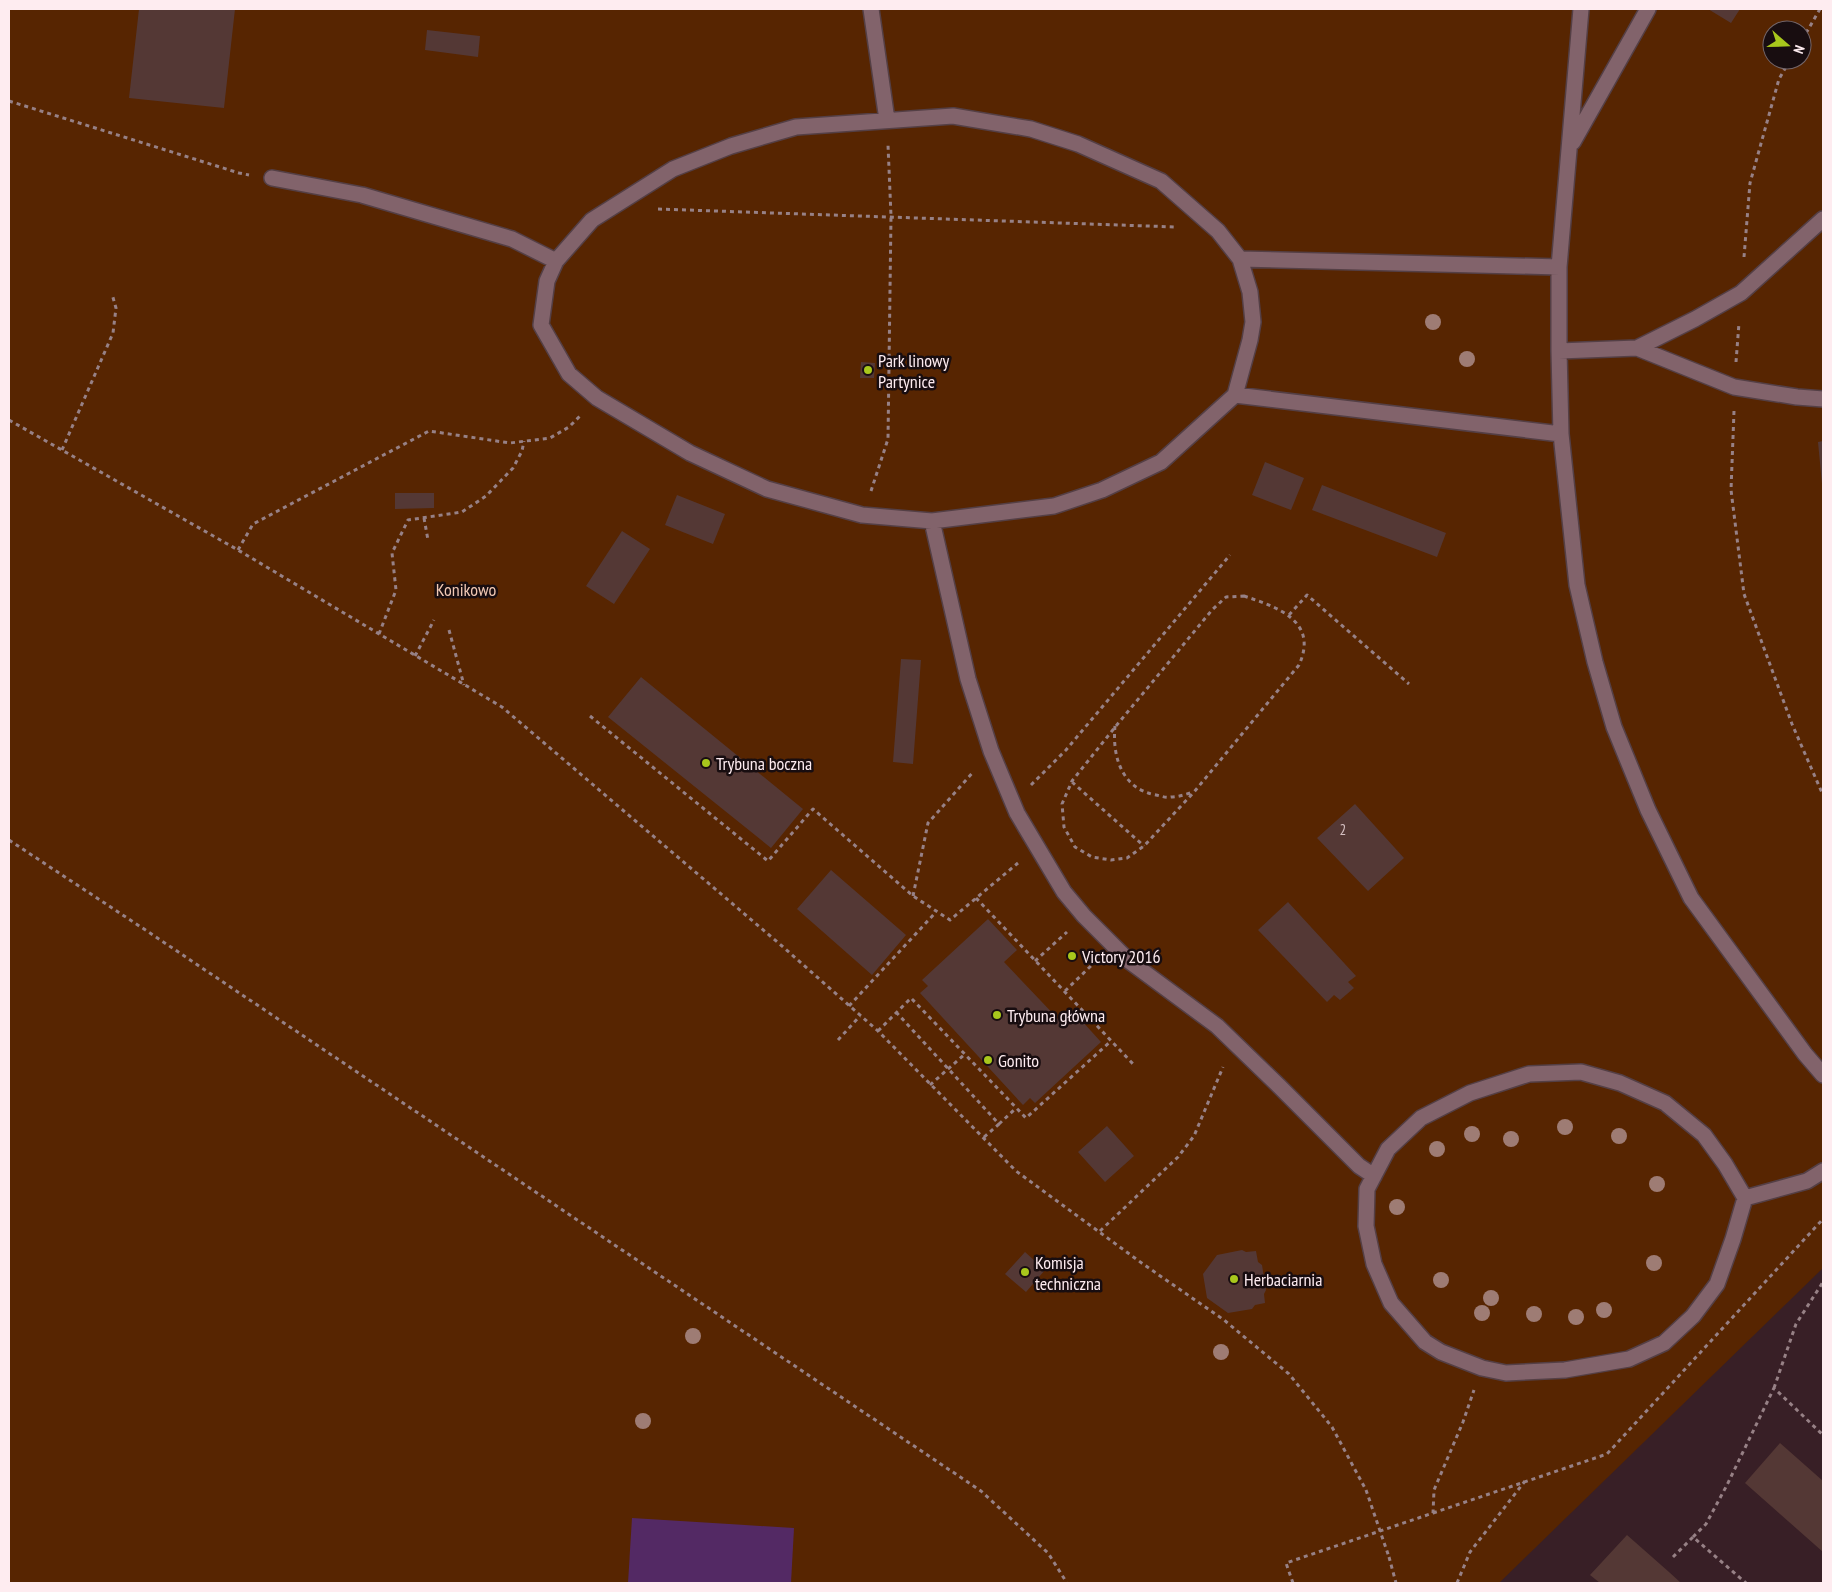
<svg xmlns="http://www.w3.org/2000/svg" width="1832" height="1592" font-family="'PT Sans Narrow',sans-serif">
<style>
.green{fill:#572501;fill-rule:evenodd}
.water{fill:#532964}
.building{fill:#543835}
.lines{fill:none;stroke-linecap:round;stroke-linejoin:round}
.lane-casing{stroke:#543f45;stroke-width:18}
.path{stroke:#978186;stroke-width:3;stroke-dasharray:4 4;stroke-linecap:butt}
.lane{stroke:#82636b;stroke-width:15}
.path-bridge{stroke:#978186;stroke-width:3;stroke-dasharray:4 4;stroke-linecap:butt}
.tree{fill:#9e7c74}
.poi-dot{fill:#a8c71c;stroke:#180d10;stroke-width:2}
.labels{text-anchor:middle;dominant-baseline:central;stroke-width:5;stroke-linejoin:round;paint-order:stroke}
.number-label{font-size:15px;fill:#d4bfc1}
.poi-label{font-size:18px;fill:#feecf0;stroke:#180d10;text-anchor:start}
.park-label{font-size:18px;fill:#f2c9b4;stroke:#180d10}
</style>
<rect width="100%" height="100%" fill="#381f26"/>
<path class="green" d="M9,9h1814v1259l-324,315h-1490zM1772,30h30v30h-30z"/>
<path class="water" d="M632,1518l162,10 -3,55h-163z"/>
<path class="building" d="M139,9h96l-11,99 -95,-10z
M1708,9h32l-9,14z
M427,30l53,6 -2,21 -53,-7z
M861,362l14,1 -1,15h-14z
M1823,441v43h-1l-4,-42z
M1265,462l39,16 -13,32 -39,-15z
M1322,485l124,48 -9,24 -125,-47z
M395,493h39v15l-39,1z
M677,495l48,19 -12,30 -48,-19z
M622,531l28,18 -36,55 -28,-18z
M901,659l20,1 -8,104 -20,-2z
M641,677l162,132 -32,39 -163,-131z
M1355,804l49,54 -36,33 -51,-53z
M831,870l75,65 -34,40 -75,-66z
M1288,902l68,74 -8,6 6,6 -14,12 -6,-5 -7,7 -69,-72z
M988,919l29,31 -13,12 56,59 12,-11 29,32 -66,61 -5,-5 -7,7 -103,-112 8,-7 -6,-6z
M1107,1126l27,30 -29,26 -27,-30z
M1242,1250l4,2 10,-1 2,11 4,3 4,25 -2,4 1,9 -10,2 -3,4 -24,4 -21,-15 -4,-24 14,-19z
M1025,1252l20,18 -19,22 -21,-18z
M1780,1443l43,38v71l-78,-69z
M1627,1535l42,37 12,11h-81l-10,-8z"/>
<g class="lines">
<g class="lane-casing">
<path id="lane" d="M871,9l16,111
M1581,9l-22,258v84l2,83 16,151 18,77 19,65 34,83 43,88 114,156 18,21
M1573,142l75,-133
M272,178l90,17 150,44 44,22
M1240,259l10,33 3,30 -3,18 -15,55 -74,67 -59,28 -48,16 -122,15 -70,-6 -95,-26 -77,-36 -93,-55 -28,-24 -28,-49 6,-44 9,-20 36,-41 81,-51 58,-23 65,-19 157,-11 78,13 47,15 83,37 57,50 22,28 319,8
M1637,348l58,-29 46,-26 82,-74
M1559,351l78,-3 97,39 63,10 26,2
M1235,395l326,39
M932,521l36,158 23,72 26,62 47,79 20,24 45,45 88,65 62,60 80,80 15,10
M1581,1072l39,11 45,20 39,32 21,29 20,34 -12,41 -16,45 -24,32 -29,27 -35,16 -64,11 -59,3 -24,-5 -41,-16 -16,-10 -34,-39 -17,-39 -8,-38 1,-37 21,-40 33,-31 49,-25 59,-19z
M1745,1198l62,-17 16,-10"/>
</g>
<path class="path" d="M1802,40l18,-31
M9,101l230,72 10,2
M658,209l518,18
M1744,257l6,-74 29,-104 11,-19
M1736,362l3,-39
M1734,411l-3,79 13,104 48,130 31,71
M9,420l229,130 264,157 280,239 96,85 138,140 127,93 81,56 65,54 43,53 34,63
M62,450l51,-117 3,-25 -4,-14
M871,491l17,-52 3,-223 -3,-71
M424,518l4,22
M238,550l15,-26 176,-93 81,12 40,-5 19,-11 12,-12
M1244,596c33,11 75,25 55,69l-105,127 -50,54 -17,12 -16,2 -19,-3 -17,-10 -11,-20 -2,-23 10,-23 44,-55 96,-116 14,-13z
M1289,615l18,-20 102,89
M449,630l15,55
M379,634l17,-44 -4,-37 16,-33 54,-8 24,-16 27,-28 9,-17 2,-10
M415,656l19,-36
M590,716l178,145 45,-52 100,87 37,24 68,-57
M1115,726c-3,31 7,63 41,69 5,1 10,3 15,2 8,0 15,-3 23,-5
M1072,782l72,64
M1031,785l35,-35 164,-195
M9,840l141,93 831,558 67,62 19,30
M913,896l15,-73 46,-52
M976,898l159,168
M1035,961l32,-29
M1065,991l31,-30
M849,1006l87,-94
M896,1012l103,112 -16,14
M878,1031l33,-33 115,120 85,-77
M838,1040l22,-24
M930,1085l35,-31
M999,1124l16,-15
M1100,1231l78,-74 16,-21 29,-69
M1774,1388l22,-64 27,-42
M1433,1513l174,-59 216,-235
M1693,1537l13,-13 21,-39 47,-97 49,47
M1389,1557l7,26
M1673,1557l20,-20 53,46
M1293,1583l-7,-20 147,-50 1,-23 29,-68 11,-32
M1457,1583l13,-31 55,-71"/>
<use href="#lane" class="lane"/>
<path class="path-bridge" d="M1366,1490l23,67"/>
</g>
<g class="tree">
<circle cx="1433" cy="322" r="8"/>
<circle cx="1467" cy="359" r="8"/>
<circle cx="1565" cy="1127" r="8"/>
<circle cx="1472" cy="1134" r="8"/>
<circle cx="1619" cy="1136" r="8"/>
<circle cx="1511" cy="1139" r="8"/>
<circle cx="1437" cy="1149" r="8"/>
<circle cx="1657" cy="1184" r="8"/>
<circle cx="1397" cy="1207" r="8"/>
<circle cx="1654" cy="1263" r="8"/>
<circle cx="1441" cy="1280" r="8"/>
<circle cx="1491" cy="1298" r="8"/>
<circle cx="1604" cy="1310" r="8"/>
<circle cx="1482" cy="1313" r="8"/>
<circle cx="1534" cy="1314" r="8"/>
<circle cx="1576" cy="1317" r="8"/>
<circle cx="693" cy="1336" r="8"/>
<circle cx="1221" cy="1352" r="8"/>
<circle cx="643" cy="1421" r="8"/>
</g>
<g class="poi-dot">
<circle cx="868" cy="370" r="5"/>
<circle cx="706" cy="763" r="5"/>
<circle cx="1072" cy="956" r="5"/>
<circle cx="997" cy="1015" r="5"/>
<circle cx="988" cy="1060" r="5"/>
<circle cx="1025" cy="1272" r="5"/>
<circle cx="1234" cy="1279" r="5"/>
</g>
<g class="labels">
<g class="number-label">
<text x="1343" y="829">2</text>
</g>
<g class="poi-label">
<text x="878" y="360">Park linowy<tspan x="878" dy="21">Partynice</tspan></text>
<text x="716" y="763">Trybuna boczna</text>
<text x="1082" y="956">Victory 2016</text>
<text x="1007" y="1015">Trybuna główna</text>
<text x="998" y="1060">Gonito</text>
<text x="1035" y="1262">Komisja<tspan x="1035" dy="21">techniczna</tspan></text>
<text x="1244" y="1279">Herbaciarnia</text>
</g>
<g class="park-label">
<text x="466" y="589">Konikowo</text>
</g>
</g>
<rect width="1832" height="1592" fill="none" stroke="#feecf0" stroke-width="20"/>
<g transform="translate(1787 45) rotate(110)"><circle r="24" fill="#180d10" stroke="#74666a"/>
<path d="M0-4L9 19L0 12L-9 19Z" fill="#a8c71c"/>
<text y="-8" font-size="14" font-weight="bold" text-anchor="middle" fill="#feecf0">N</text>
</g>
</svg>
